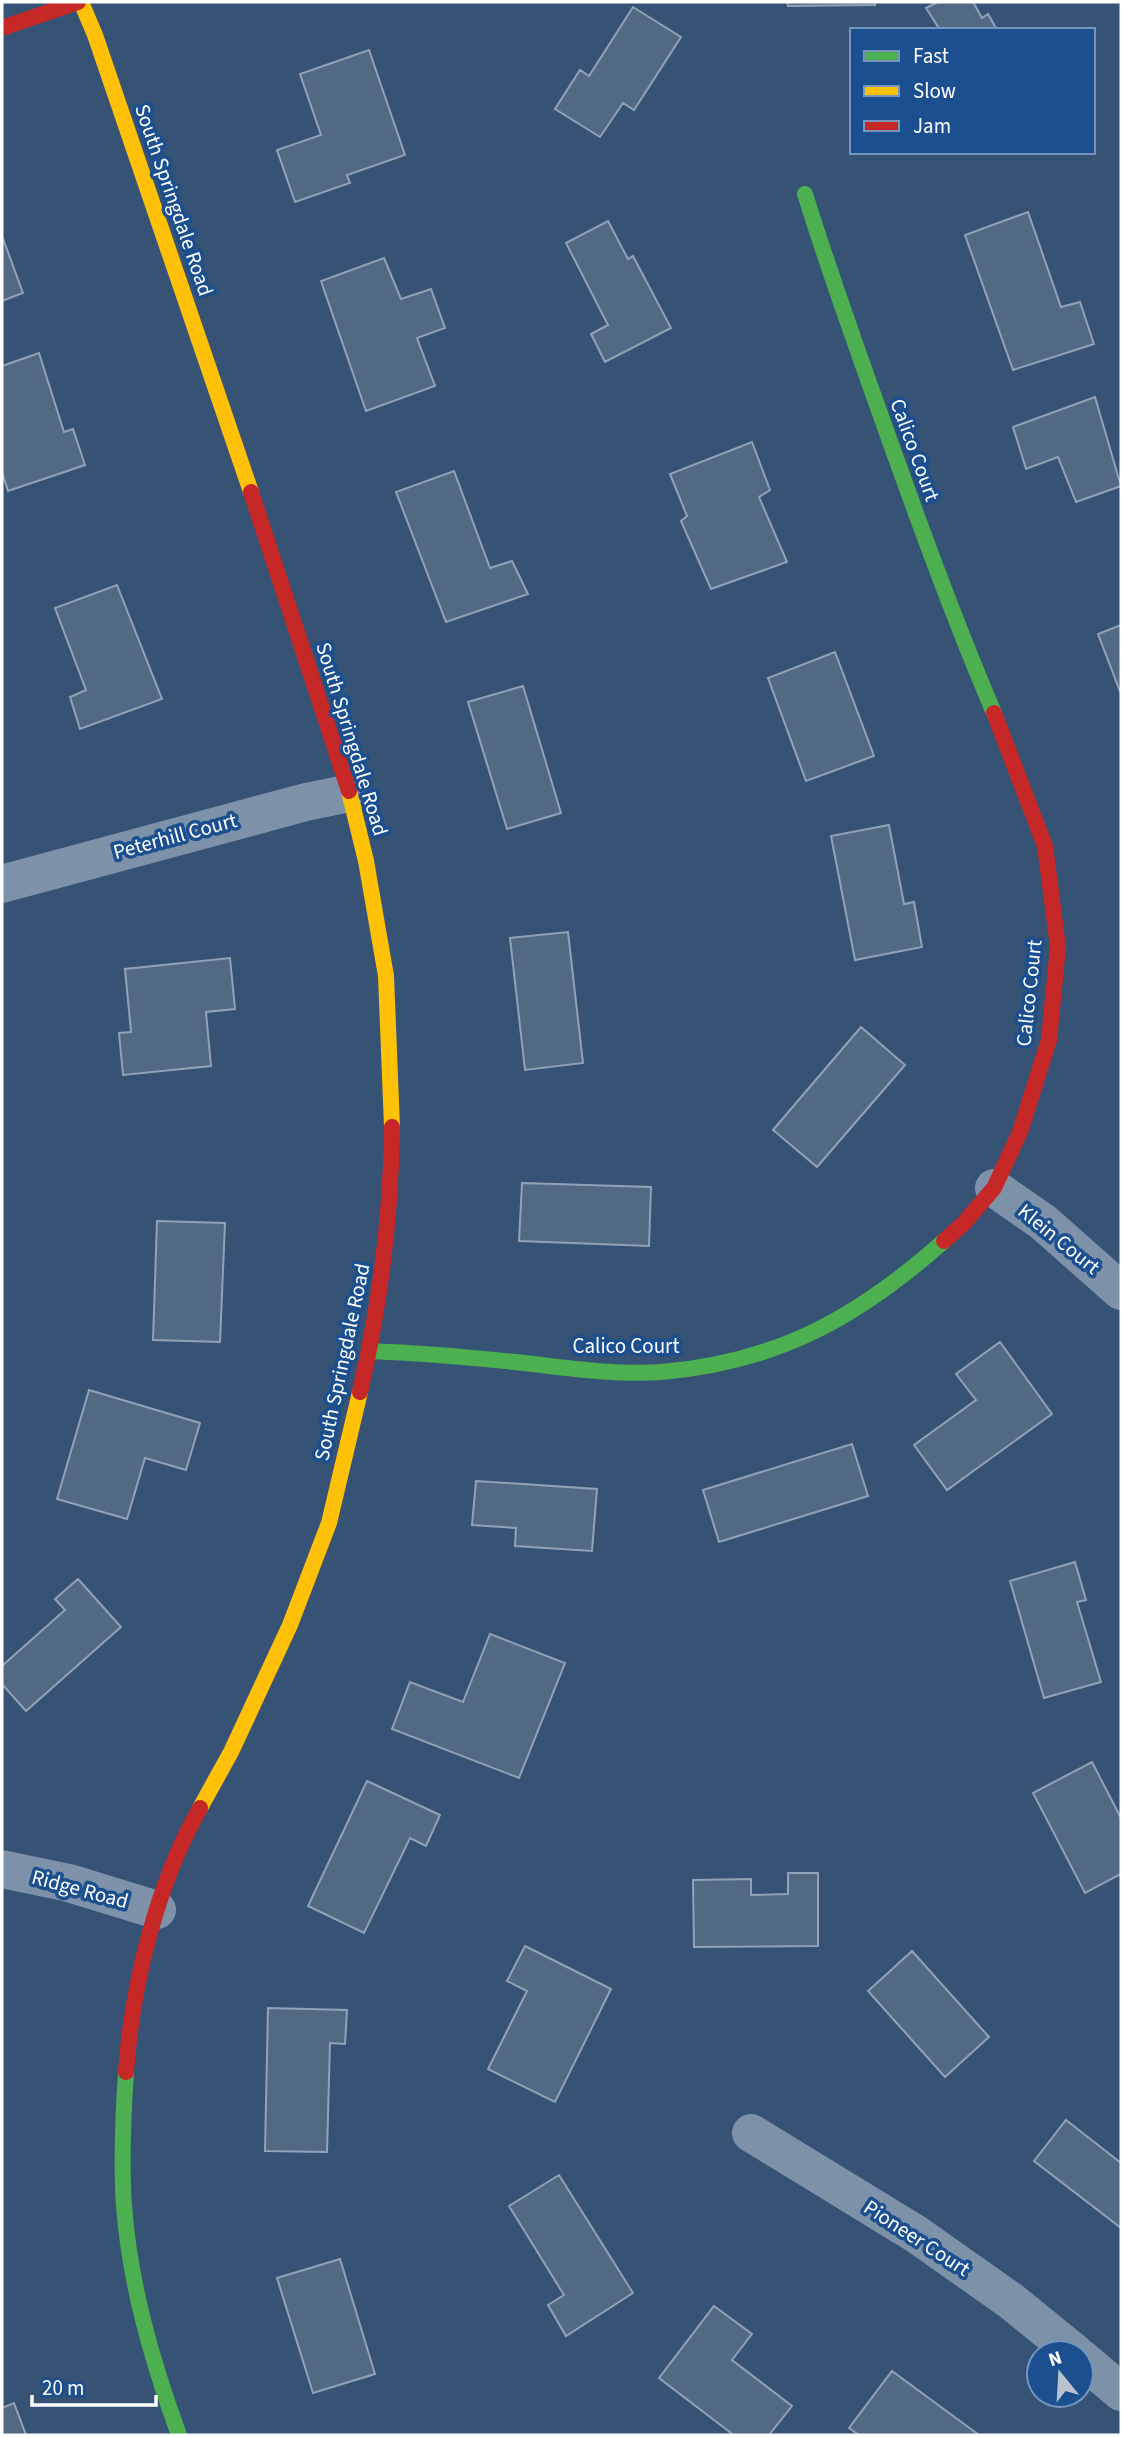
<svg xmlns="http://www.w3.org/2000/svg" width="1123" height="2437" font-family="'Source Sans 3',sans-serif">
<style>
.building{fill:#526984;stroke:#92a2b6;stroke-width:2}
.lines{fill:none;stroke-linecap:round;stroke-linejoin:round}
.street{stroke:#7d92a8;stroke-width:38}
.fast{stroke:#4caf50;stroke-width:16}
.slow{stroke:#ffc107;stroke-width:16}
.jam{stroke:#c62828;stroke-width:16}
.labels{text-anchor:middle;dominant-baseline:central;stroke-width:7;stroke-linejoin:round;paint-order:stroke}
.street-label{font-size:21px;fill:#fff;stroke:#1b4f8f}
</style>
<rect width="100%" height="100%" fill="#365274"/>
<path class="building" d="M787,2h88v3l-87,1z
M938,2h35l9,16 6,-4 9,16h-57l-14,-22z
M633,7l48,30 -47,73 -11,-7 -23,34 -45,-28 25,-39 9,6z
M369,50l36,105 -58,20 3,8 -55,19 -18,-52 44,-15 -21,-61z
M1028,212l33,95 19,-5 14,42 -81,26 -48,-135z
M608,221l20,38 5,-3 38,72 -66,34 -14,-28 17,-9 -42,-82z
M2,236l21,57 -21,8z
M384,258l17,41 30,-10 14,39 -28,10 18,48 -69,25 -45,-130z
M39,353l25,79 9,-3 12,36 -77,26 -6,-19v-106z
M1095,397l26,89 -45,16 -18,-45 -32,12 -13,-42z
M752,442l18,48 -11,7 28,65 -76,27 -30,-68 6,-5 -17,-42z
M454,471l36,97 22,-7 16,33 -82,28 -50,-130z
M117,585l45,114 -82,30 -10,-32 16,-7 -31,-82z
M1121,625v69l-23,-60z
M835,652l39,104 -68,25 -38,-103z
M523,686l38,127 -54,16 -39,-127z
M889,825l15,79 10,-2 8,45 -67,13 -24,-124z
M568,932l15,131 -58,7 -15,-132z
M230,958l5,51 -29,3 5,54 -88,9 -4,-42 12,-1 -6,-63z
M861,1027l44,38 -88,102 -44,-37z
M522,1183l129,4 -2,59 -130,-5z
M157,1221l68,2 -5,119 -67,-2z
M1000,1342l52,72 -105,76 -33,-45 62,-45 -20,-26z
M89,1390l111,33 -14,47 -41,-12 -18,61 -70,-20z
M852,1444l16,52 -149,46 -16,-52z
M476,1481l121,8 -5,62 -77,-5 1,-18 -44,-3z
M1075,1562l11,38 -9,2 24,80 -57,16 -34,-117z
M78,1579l43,48 -95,84 -24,-27v-18l63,-56 -10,-11z
M490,1634l75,29 -46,115 -127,-49 18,-47 53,20z
M1092,1762l29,56v56l-36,19 -52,-100z
M367,1781l73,34 -14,31 -16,-8 -46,95 -56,-27z
M788,1873h30v73l-124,1 -1,-67 58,-1v16l37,-1z
M525,1946l86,43 -56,113 -67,-33 39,-78 -20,-10z
M912,1951l77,86 -44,40 -77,-86z
M268,2008l79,2 -2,34 -15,-1 -3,109 -62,-1z
M1066,2120l55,43v65l-87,-67z
M559,2175l74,118 -67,43 -18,-31 16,-10 -55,-89z
M340,2259l35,115 -62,19 -36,-115z
M714,2306l38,28 -20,26 60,46 -23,29h-39l1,-2 -72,-55z
M892,2371l87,64h-120l-10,-7z
M14,2403l12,32h-24v-27z"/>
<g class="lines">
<path class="street" d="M2,884l304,-82 44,-9
M994,1188l49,34 78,69
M2,1869l67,14 88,27
M751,2133l165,101 95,67 64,52
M1081,2358l40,34"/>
<path class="fast" d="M805,194c22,71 47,141 72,211 37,104 74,207 117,308
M369,1351c55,2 109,7 164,13 42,5 86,11 128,8 117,-10 196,-54 283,-131
M126,2072c-3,44 -5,90 -2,134 6,79 28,155 55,229"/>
<path class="slow" d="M81,2l14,33 156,457
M349,791l17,70 20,115 6,151
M200,1808l31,-56 59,-127 39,-102 31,-131"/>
<path class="jam" d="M2,28l76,-26
M251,492l98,299
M944,1241l20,-18 30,-35 26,-56 29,-92 9,-93 -13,-101 -51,-133
M360,1392c20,-87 31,-175 32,-265
M126,2072c6,-88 31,-188 74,-264"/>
</g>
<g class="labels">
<g class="street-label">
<text transform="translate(174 200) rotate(71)">South Springdale Road</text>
<text transform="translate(915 450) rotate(70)">Calico Court</text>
<text transform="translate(352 739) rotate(73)">South Springdale Road</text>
<text transform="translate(175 836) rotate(-15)">Peterhill Court</text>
<text transform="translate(1029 993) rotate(-84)">Calico Court</text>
<text transform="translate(1059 1239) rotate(39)">Klein Court</text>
<text x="626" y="1346">Calico Court</text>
<text transform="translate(342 1362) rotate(-78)">South Springdale Road</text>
<text transform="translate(80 1889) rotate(15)">Ridge Road</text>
<text transform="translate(917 2238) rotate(33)">Pioneer Court</text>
</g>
</g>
<rect width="1123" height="2437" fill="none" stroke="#ffffff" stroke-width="7"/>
<rect x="850" y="28" width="245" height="126" fill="#1b4f8f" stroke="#7695bc" stroke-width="2"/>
<rect x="864" y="51" width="35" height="10" fill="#4caf50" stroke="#7695bc" stroke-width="2"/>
<text x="913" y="63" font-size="21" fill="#ffffff">Fast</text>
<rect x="864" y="86" width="35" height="10" fill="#ffc107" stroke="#7695bc" stroke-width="2"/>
<text x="913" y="98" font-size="21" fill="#ffffff">Slow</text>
<rect x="864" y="121" width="35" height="10" fill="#c62828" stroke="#7695bc" stroke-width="2"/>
<text x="913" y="133" font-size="21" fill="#ffffff">Jam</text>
<g transform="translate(1060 2374) rotate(342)"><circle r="33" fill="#1b4f8f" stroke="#7695bc" stroke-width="2"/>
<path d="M0-5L12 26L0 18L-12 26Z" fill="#b9c2ce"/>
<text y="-10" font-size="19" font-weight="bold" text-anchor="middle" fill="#ffffff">N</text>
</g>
<path d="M32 2395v10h124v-10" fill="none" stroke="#ffffff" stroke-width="3.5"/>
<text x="42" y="2395" font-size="21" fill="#ffffff" stroke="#1b4f8f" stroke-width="5" paint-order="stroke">20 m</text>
</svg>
